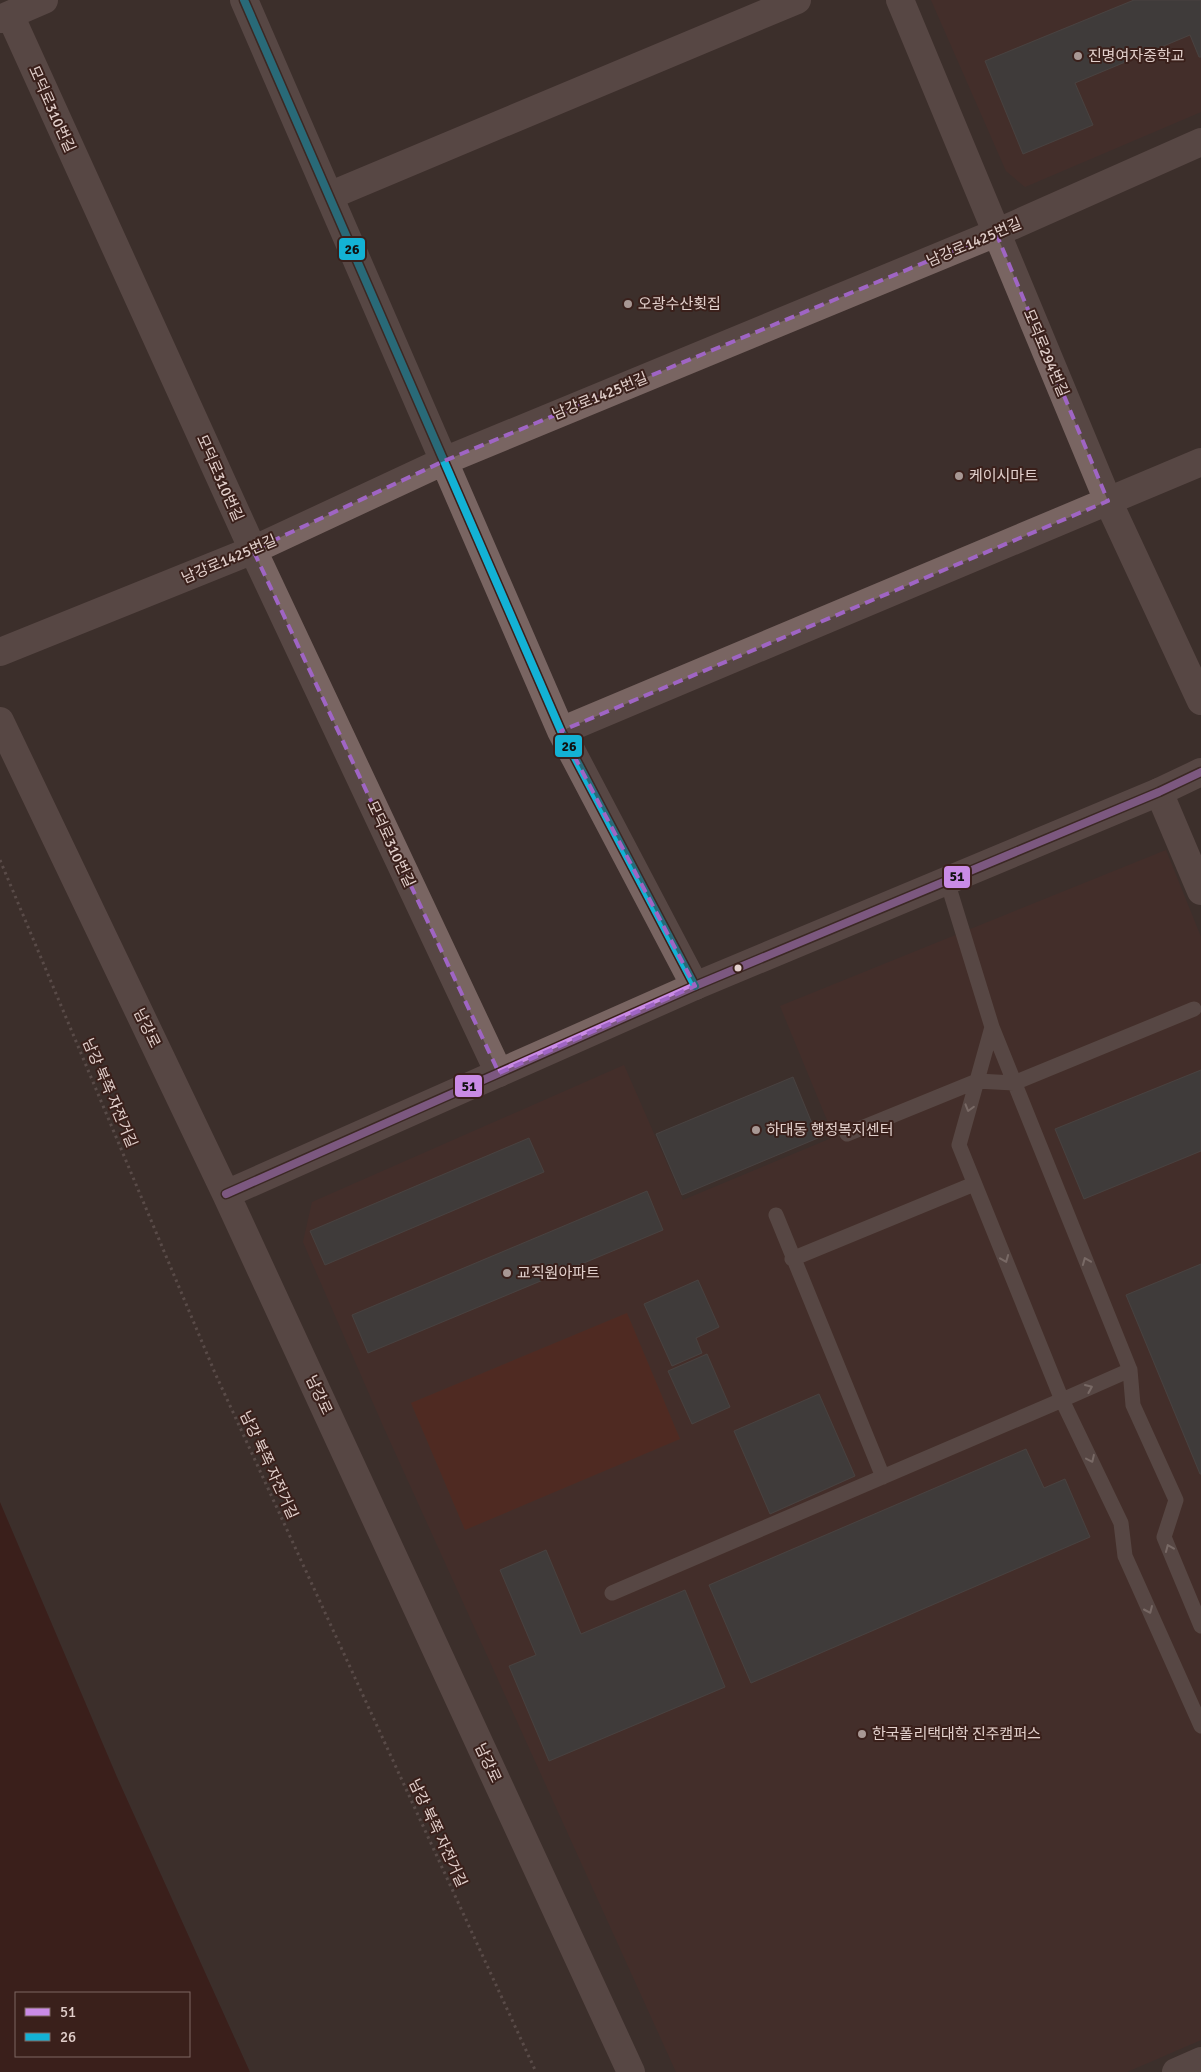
<svg xmlns="http://www.w3.org/2000/svg" width="1201" height="2072" font-family="Signika,'Noto Sans KR',sans-serif">
<style>
.built{fill:#4d2e28}
.green{fill:#672518}
.water{fill:#380d07;fill-rule:evenodd}
.building{fill:#444b4d;stroke:#58595a}
.lines{fill:none;stroke-linecap:round;stroke-linejoin:round}
.path{stroke:#7d6d6a;stroke-width:3;stroke-dasharray:2.5 4;stroke-linecap:butt}
.service{stroke:#796562;stroke-width:15}
.minor{stroke:#796562;stroke-width:28}
.tertiary{stroke:#796562;stroke-width:28}
.bus-1-casing{stroke:#3a201b;stroke-width:11}
.bus-2-casing{stroke:#3a201b;stroke-width:11}
.bus-1{stroke:#ca8be6;stroke-width:8}
.bus-2{stroke:#13b2d5;stroke-width:8}
.oneway{stroke:#c2b0ac}
.marked{fill:none;stroke:#9f65c4;stroke-width:4;stroke-dasharray:10 6;stroke-linejoin:round}
.poi-dot{fill:#a89894;stroke:#3a201b;stroke-width:2}
.bus-dot{fill:#e2d0cc;stroke:#3a201b;stroke-width:2}
.labels{text-anchor:middle;dominant-baseline:central;stroke-width:4;stroke-linejoin:round;paint-order:stroke}
.poi-label{font-size:15px;fill:#e2d0cc;stroke:#3a201b;text-anchor:start}
.street-label{font-size:15px;fill:#e2d0cc;stroke:#3a201b}
.line-badge{stroke:#3a201b;stroke-width:2}
.pale-badge-label{font-size:14px;text-anchor:middle;font-weight:bold;fill:#111}
</style>
<rect width="100%" height="100%" fill="#3d2f2c"/>
<path class="built" d="M931,0h270v112l-176,75 -19,-16z
M1166,850l35,87v1103l-74,32h-451l-292,-644 -81,-186 9,-40 312,-137 59,135 151,-63 -54,-131z"/>
<path class="green" d="M627,1313l53,126 -215,91 -54,-127z"/>
<path class="water" d="M0,1502l117,275 133,295h-250zM16,1993h173v63h-173z"/>
<path class="building" d="M1134,0h67v57h-2l-9,-22 -115,48 18,42 -70,29 -38,-93z
M1201,1070v81l-117,48 -29,-70z
M793,1077l25,61 -136,57 -26,-61z
M529,1138l15,34 -219,93 -15,-34z
M647,1191l16,39 -295,123 -16,-38z
M1201,1264v210h-1l-74,-179z
M698,1280l21,47 -23,11 6,15 -30,13 -28,-62z
M707,1354l23,53 -38,17 -24,-53z
M819,1394l36,82 -85,38 -36,-83z
M1026,1449l18,39 21,-9 25,58 -339,146 -42,-98z
M546,1550l35,84 104,-44 40,97 -176,74 -40,-95 27,-11 -36,-85z"/>
<g class="lines">
<path class="path" d="M0,860l215,513 321,699"/>
<path class="service" d="M947,881l45,146 138,343 -68,30 -103,-255 33,-118
M847,1134l130,-53 37,2 180,-74
M776,1215l107,262
M792,1259l182,-75
M1130,1370l3,35 43,95 -12,37 37,89
M612,1593l450,-193 59,123 4,33 76,170"/>
<path class="minor" d="M244,0l317,731 134,255
M900,0l208,501 93,200
M10,15l243,535 246,523
M0,19l44,-19
M329,196l468,-196
M0,652l253,-102 191,-89 552,-228 205,-91
M561,731l640,-269
M1159,792l42,99
M1176,2072l25,-11"/>
<path class="tertiary" d="M0,721l226,473 405,878
M226,1194l469,-208 464,-194 42,-20"/>
<g class="bus-1-casing">
<path id="bus-1" d="M226,1194l469,-208 464,-194 42,-20"/>
</g>
<g class="bus-2-casing">
<path id="bus-2" d="M244,0l317,731 134,255"/>
</g>
<use href="#bus-1" class="bus-1"/>
<use href="#bus-2" class="bus-2"/>
</g>
<defs><path id="oneway-chevron" d="M-2-3.5L2.5 0L-2 3.5" fill="none" stroke-width="1.6" stroke-linecap="round" stroke-linejoin="round" transform="scale(1.25)"/></defs>
<g class="oneway">
<use href="#oneway-chevron" transform="translate(969 1108) rotate(106)"/>
<use href="#oneway-chevron" transform="translate(1005 1259) rotate(68)"/>
<use href="#oneway-chevron" transform="translate(1086 1261) rotate(-112)"/>
<use href="#oneway-chevron" transform="translate(1089 1388) rotate(-23)"/>
<use href="#oneway-chevron" transform="translate(1091 1459) rotate(65)"/>
<use href="#oneway-chevron" transform="translate(1169 1548) rotate(-113)"/>
<use href="#oneway-chevron" transform="translate(1149 1610) rotate(66)"/>
</g>
<path d="M0 0H1201V2072H0ZM996,233l112,268 -547,230 134,255 -196,87 -246,-523 191,-89z" fill="#3d2f2c" fill-opacity=".55" fill-rule="evenodd"/>
<path class="marked" d="M996,233l112,268 -547,230 134,255 -196,87 -246,-523 191,-89z"/>
<g class="poi-dot">
<circle cx="1078" cy="56" r="5"/>
<circle cx="628" cy="304" r="5"/>
<circle cx="959" cy="476" r="5"/>
<circle cx="756" cy="1130" r="5"/>
<circle cx="507" cy="1273" r="5"/>
<circle cx="862" cy="1734" r="5"/>
</g>
<circle class="bus-dot" cx="738" cy="968" r="4.5"/>
<g class="labels">
<g class="poi-label">
<text x="1088" y="56">진명여자중학교</text>
<text x="638" y="304">오광수산횟집</text>
<text x="969" y="476">케이시마트</text>
<text x="766" y="1130">하대동 행정복지센터</text>
<text x="517" y="1273">교직원아파트</text>
<text x="872" y="1734">한국폴리택대학 진주캠퍼스</text>
</g>
<g class="street-label">
<text transform="translate(52 109) rotate(66)">모덕로310번길</text>
<text transform="translate(974 242) rotate(-23)">남강로1425번길</text>
<text transform="translate(1046 353) rotate(67)">모덕로294번길</text>
<text transform="translate(600 396) rotate(-22)">남강로1425번길</text>
<text transform="translate(220 478) rotate(66)">모덕로310번길</text>
<text transform="translate(229 559) rotate(-23)">남강로1425번길</text>
<text transform="translate(391 844) rotate(65)">모덕로310번길</text>
<text transform="translate(147 1028) rotate(64)">남강로</text>
<text transform="translate(110 1093) rotate(67)">남강 북쪽 자전거길</text>
<text transform="translate(319 1395) rotate(65)">남강로</text>
<text transform="translate(269 1465) rotate(65)">남강 북쪽 자전거길</text>
<text transform="translate(488 1763) rotate(65)">남강로</text>
<text transform="translate(438 1833) rotate(65)">남강 북쪽 자전거길</text>
</g>
</g>
<g class="line-badge">
<rect x="338" y="237" width="28" height="24" rx="5" fill="#13b2d5"/>
<rect x="554" y="734" width="29" height="24" rx="5" fill="#13b2d5"/>
<rect x="943" y="865" width="28" height="24" rx="5" fill="#ca8be6"/>
<rect x="454" y="1074" width="29" height="24" rx="5" fill="#ca8be6"/>
</g>
<g class="pale-badge-label">
<text x="352" y="254">26</text>
<text x="569" y="751">26</text>
<text x="957" y="881">51</text>
<text x="469" y="1091">51</text>
</g>
<rect x="15" y="1992" width="175" height="65" fill="#3a201b" stroke="#7d6662"/>
<rect x="25" y="2008" width="25" height="8" fill="#ca8be6" stroke="#7d6662"/>
<text x="60" y="2017" font-size="15" fill="#e2d0cc">51</text>
<rect x="25" y="2033" width="25" height="8" fill="#13b2d5" stroke="#7d6662"/>
<text x="60" y="2042" font-size="15" fill="#e2d0cc">26</text>
</svg>
